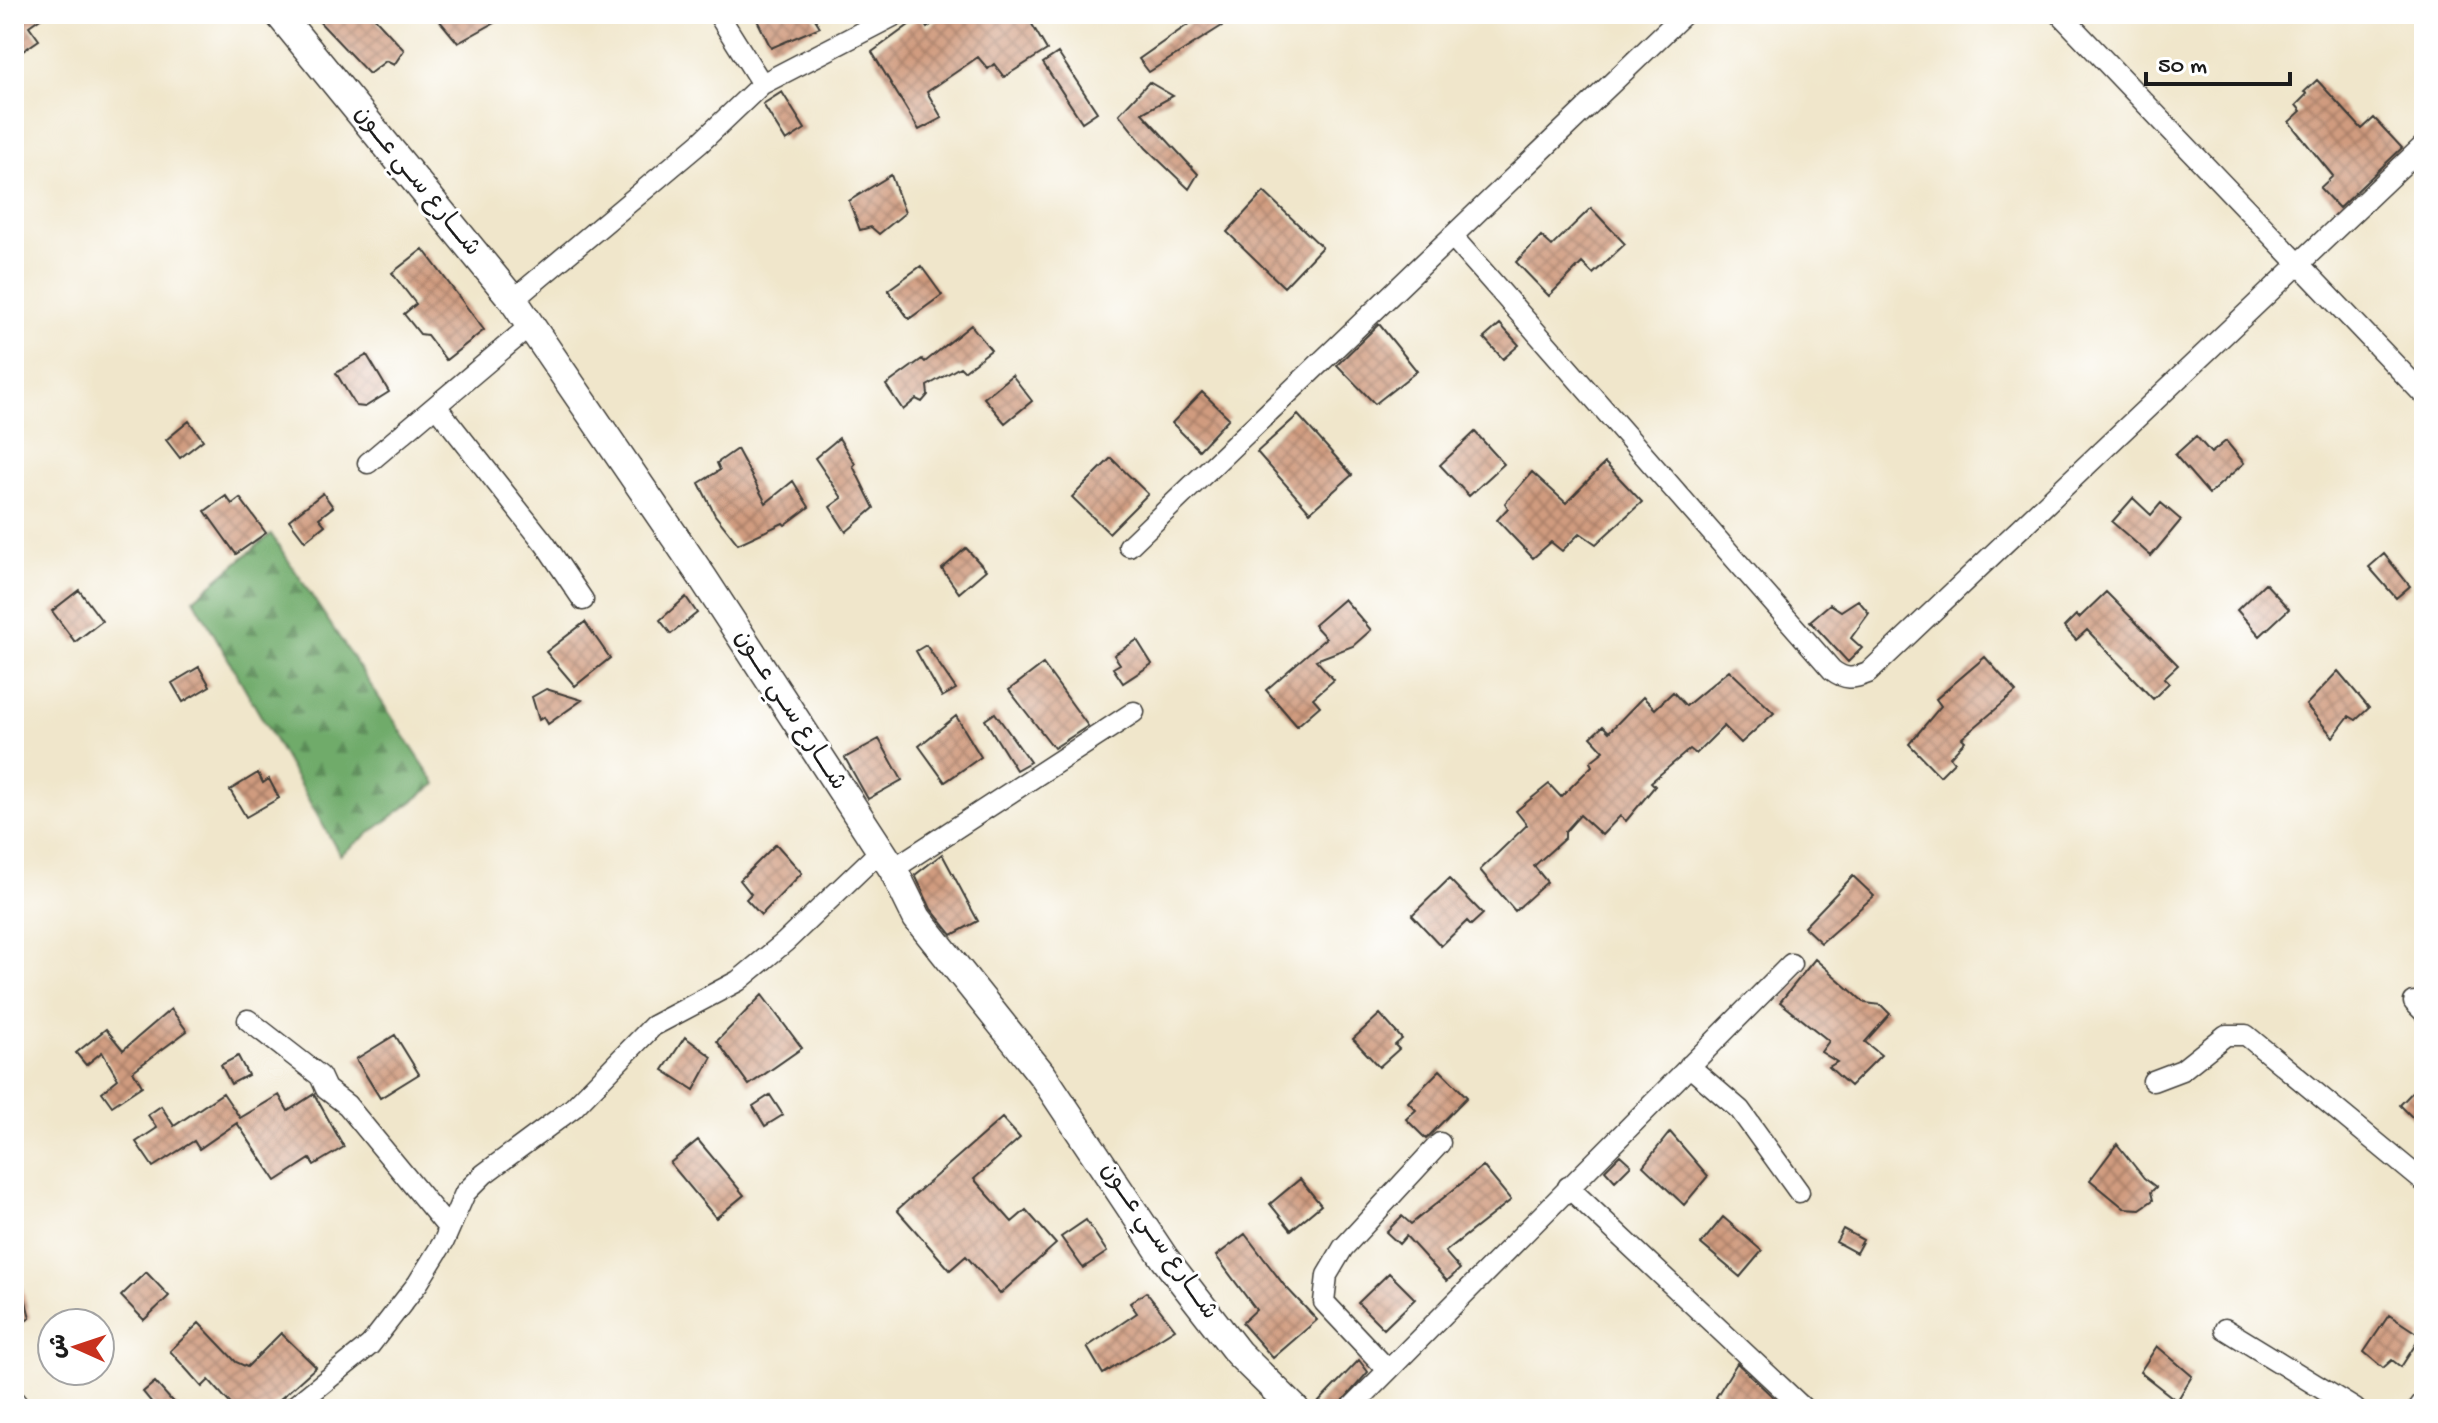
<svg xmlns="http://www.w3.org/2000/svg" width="2438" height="1423" font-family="'Gochi Hand','Playpen Sans Arabic',sans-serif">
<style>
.forest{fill:url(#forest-firs);stroke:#466444;stroke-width:2}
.building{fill:url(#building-cross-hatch)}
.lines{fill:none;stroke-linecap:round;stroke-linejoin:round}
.street-casing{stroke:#3c3a36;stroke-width:23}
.secondary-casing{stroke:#3c3a36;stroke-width:31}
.street{stroke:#fff;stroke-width:20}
.secondary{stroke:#fff;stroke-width:28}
.labels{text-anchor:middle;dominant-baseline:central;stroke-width:6;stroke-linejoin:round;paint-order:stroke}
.street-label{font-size:24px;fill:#1c1c1c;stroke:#fff}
</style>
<defs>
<pattern id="forest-firs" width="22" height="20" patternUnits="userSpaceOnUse" patternTransform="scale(2)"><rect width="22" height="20" fill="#6fab6b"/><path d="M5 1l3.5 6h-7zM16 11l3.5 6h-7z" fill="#5a8a57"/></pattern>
<pattern id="building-cross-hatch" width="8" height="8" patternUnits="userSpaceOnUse" patternTransform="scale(2)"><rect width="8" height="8" fill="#d09b7f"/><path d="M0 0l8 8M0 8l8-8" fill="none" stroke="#a87e67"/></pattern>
</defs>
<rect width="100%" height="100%" fill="#fff"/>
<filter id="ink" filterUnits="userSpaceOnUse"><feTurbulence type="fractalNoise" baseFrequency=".0125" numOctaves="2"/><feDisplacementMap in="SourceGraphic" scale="16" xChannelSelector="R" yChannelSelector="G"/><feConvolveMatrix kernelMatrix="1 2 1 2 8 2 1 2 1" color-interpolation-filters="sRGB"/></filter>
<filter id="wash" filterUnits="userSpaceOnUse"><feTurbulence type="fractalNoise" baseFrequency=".006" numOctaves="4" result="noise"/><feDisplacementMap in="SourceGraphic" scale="32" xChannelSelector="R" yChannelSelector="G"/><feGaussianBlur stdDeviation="1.8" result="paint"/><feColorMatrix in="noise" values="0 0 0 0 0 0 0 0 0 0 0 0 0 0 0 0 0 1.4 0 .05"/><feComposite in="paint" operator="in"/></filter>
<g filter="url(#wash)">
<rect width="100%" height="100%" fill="#f0e6cb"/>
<path class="forest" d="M271,534l165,250 -96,71 -146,-256z"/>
<g id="blocks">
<path class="building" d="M14,14h32l-17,12 10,14 -25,17z
M312,14h59l33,36 -10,15 -8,-4 -17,13z
M434,14h76l-52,29z
M754,14h58l8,13 -49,21z
M945,14h81l21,36 -43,27 -10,-13 -6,5 -10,-12 -51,35 15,26 -23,12 -47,-78 48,-35 7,11z
M1203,14h16l6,10 -76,48 -10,-13z
M1058,53l39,59 -15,10 -39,-59z
M2317,80l45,49 12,-11 28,30 -63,60 -19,-20 13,-12 -44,-54 12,-11 -5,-6 11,-11 -3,-2z
M1149,82l24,14 -31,17 56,61 -9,15 -43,-41 -27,-34z
M782,92l23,37 -19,12 -23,-37z
M891,175l14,38 -26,21 -8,-7 -11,3 -11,-29z
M1264,192l58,55 -38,40 -57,-55z
M1591,208l34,36 -32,30 -11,-11 -33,33 -33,-34 25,-26 11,10z
M423,249l61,81 -38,30 -19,-25 -7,-1 -16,-20 12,-10 -24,-31z
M921,266l21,29 -33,24 -21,-29z
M1379,324l38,47 -42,33 -38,-39z
M1500,324l19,21 -16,14 -19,-21z
M971,325l20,25 -27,21 -4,-4 -33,19 1,9 -6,7 -6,-3 -13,11 -17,-25 36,-26 3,3z
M367,355l22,37 -24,15 -9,-1 -20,-33z
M1012,375l20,26 -27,22 -21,-25z
M1202,392l27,26 -30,32 -27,-27z
M1298,415l54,60 -42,37 -53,-60z
M189,421l14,19 -23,18 -14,-18z
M1475,432l29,32 -35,32 -29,-31z
M2196,436l15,17 15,-12 18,22 -35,31 -34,-39z
M839,438l16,26 -2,2 21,42 -28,24 -16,-25 12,-9 -27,-40z
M737,449l29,54 27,-22 16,26 -24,18 -2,-2 -45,21 -23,-29 -16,-32 21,-13 -3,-7z
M1111,458l37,36 -39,39 -37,-36z
M1605,463l37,39 -46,42 -16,-11 -18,18 -11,-9 -18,16 -36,-38 11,-12 -3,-5 27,-31 34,31z
M323,493l10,14 -14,11 6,7 -20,16 -16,-21z
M226,496l6,8 8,-6 26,35 -30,21 -31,-43z
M2133,498l18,17 10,-12 20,17 -30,36 -39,-34z
M966,548l20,22 -27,23 -17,-24z
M2384,554l26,32 -14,12 -27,-31z
M2265,583l24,26 -29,27 -23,-26z
M79,590l23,31 -27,21 -23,-31z
M2106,592l72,73 -14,13 5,5 -16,16 -66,-69 -11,10 -12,-13 12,-12 3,3z
M686,597l11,16 -26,21 -11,-14z
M1344,599l27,31 -18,16 -37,14 18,20 -21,18 7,8 -23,20 -31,-36 60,-52 -12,-13z
M1858,600l11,13 -18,25 11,10 -14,14 -38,-41 20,-17 11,7z
M585,622l25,36 -35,28 -29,-34z
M1137,640l15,24 -29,19 -10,-15 7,-4 -6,-9z
M926,645l30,44 -14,8 -26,-46z
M1985,657l31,35 -54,46 3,3 -15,16 4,5 -14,14 -31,-32 32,-38 -5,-7z
M1043,664l45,62 -34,22 -45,-58z
M199,667l11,19 -27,16 -11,-19z
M1729,670l45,43 -33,30 -17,-17 -28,28 -6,-5 -39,33 4,4 -29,35 -6,-5 -18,19 -22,-20 -15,17v6l-31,28 13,16 -32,29 -35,-41 47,-45 -11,-14 33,-27 12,13 31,-31 -2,-4 14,-11 -13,-14 12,-11 6,6 34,-35 12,12 18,-17 13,14z
M2338,671l31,37 -13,12 -7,-4 -16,21 -27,-32z
M546,689l36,11 -34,24 -4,-7 -5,3 -7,-23z
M995,713l35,49 -14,8 -31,-50z
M956,716l25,41 -36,25 -26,-36z
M879,739l23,41 -34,19 -23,-41z
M258,773l5,10 6,-4 10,19 -33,19 -16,-27z
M776,844l26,29 -41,42 -15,-16 5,-5 -11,-14z
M942,854l36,67 -26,14 -21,-26 -16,-34z
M1853,876l21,20 -53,47 -17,-16z
M1449,879l34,35 -12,11 -4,-4 -26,25 -29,-31z
M1815,959l50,44 16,2 9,9 -25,28 16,13 -31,31 -21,-19 8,-5 -16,-10 8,-11 -49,-39z
M762,995l40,53 -53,37 -32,-44z
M171,1009l16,22 -54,40 9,15 -30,20 -10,-14 16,-13 -16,-27 -16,13 -10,-12 30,-24 17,21z
M1380,1014l22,25 -7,6 4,4 -20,18 -26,-28z
M395,1035l24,39 -39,24 -24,-39z
M685,1037l27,20 -18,33 -31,-20z
M238,1056l10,19 -17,9 -10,-19z
M1440,1070l27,27 -41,42 -20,-20 10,-9 -8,-8z
M2424,1080v49l-24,-24z
M223,1093l17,25 39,-23 9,16 26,-17 30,53 -30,18 -4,-6 -34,22 -39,-58 -38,26 -5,-8 -41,26 -17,-25 21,-14 -9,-13 13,-9 13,20z
M770,1095l13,20 -18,11 -12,-20z
M1002,1118l18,20 -46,41 38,43 14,-12 30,34 -56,50 -34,-38 -16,14 -53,-60z
M1670,1132l38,44 -24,29 -41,-39z
M698,1140l46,55 -28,23 -46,-55z
M2117,1144l27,34 12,9 -5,5 2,8 -13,9 -16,-1 -34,-28z
M1620,1155l11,10 -16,16 -10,-11z
M1483,1166l28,34 -66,52 15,17 -13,12 -41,-45 -7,8 -13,-12 16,-16 9,8z
M1300,1179l21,26 -30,25 -21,-26z
M1723,1217l39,34 -22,26 -39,-33z
M1086,1220l21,32 -24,16 -22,-31z
M1843,1229l20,11 -7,13 -20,-11z
M1245,1234l39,51 33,35 -44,38 -31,-35 14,-13 -40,-54z
M146,1272l23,24 -25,24 -23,-24z
M1389,1273l26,26 -31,30 -26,-26z
M20,1277l10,41 -16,10v-50z
M1146,1292l29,37 -72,45 -16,-27 50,-34 -7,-10z
M2389,1315l32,21 -20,31 -9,-7 -9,8 -19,-16z
M199,1323l37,39 11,5 34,-34 35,34 -47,42h-34l-26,-29 -7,7 -32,-36z
M2157,1346l35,30 -15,25 -37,-29z
M1359,1360l9,12 -32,37h-24z
M1737,1363l38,36 -8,10h-39l-12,-12z
M155,1382l24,27h-22l-14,-17z"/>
</g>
</g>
<g filter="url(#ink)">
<use href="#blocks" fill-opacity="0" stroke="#3c3a36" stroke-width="2"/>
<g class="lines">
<g class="street-casing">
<path id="street" d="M718,14l44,70
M2060,14l364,381
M1452,236l380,434c13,10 21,9 36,3l556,-528
M513,300l187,-157 62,-59 135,-70
M436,406l109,138 38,56
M368,463l162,-137
M1129,546l555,-532
M893,869l241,-157
M2414,1002l10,10
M248,1020l72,56 6,13 21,16 102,124
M1689,1066l51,44 59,82
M2153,1081l29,-11 44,-35h20l178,147
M1568,1187l234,220
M2225,1329l130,80
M1388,1370l-64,-68 3,-27 16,-27 97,-105
M14,1400l7,9
M291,1409l79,-64 48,-62 26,-42 21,-48 19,-19 89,-66 80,-82 85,-45 47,-39 94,-90
M1350,1409l441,-445
M2418,1409l6,-8"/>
</g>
<g class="secondary-casing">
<path id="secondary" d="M279,14l234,286 190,278 190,291 24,49 126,158 122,183 73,94 57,56"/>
</g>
<use href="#street" class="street"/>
<use href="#secondary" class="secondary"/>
</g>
</g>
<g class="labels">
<g class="street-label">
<text transform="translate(416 182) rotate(51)">شــــارع ســي عـــون</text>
<text transform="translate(789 711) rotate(57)">شــــارع ســي عـــون</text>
<text transform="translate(1158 1242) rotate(55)">شــــارع ســي عـــون</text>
</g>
</g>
<rect width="2438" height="1423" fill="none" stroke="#fff" stroke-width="48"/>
<g transform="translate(76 1347) rotate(273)"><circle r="38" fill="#ffffff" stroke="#a4a4a4" stroke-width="2"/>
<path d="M0-6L14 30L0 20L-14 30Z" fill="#c8321e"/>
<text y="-12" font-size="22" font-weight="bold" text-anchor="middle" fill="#1c1c1c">ش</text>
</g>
<path d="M2146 72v12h144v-12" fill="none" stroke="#1c1c1c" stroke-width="4"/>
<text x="2158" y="72" font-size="24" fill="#1c1c1c" stroke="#ffffff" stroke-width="6" paint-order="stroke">50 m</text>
</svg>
